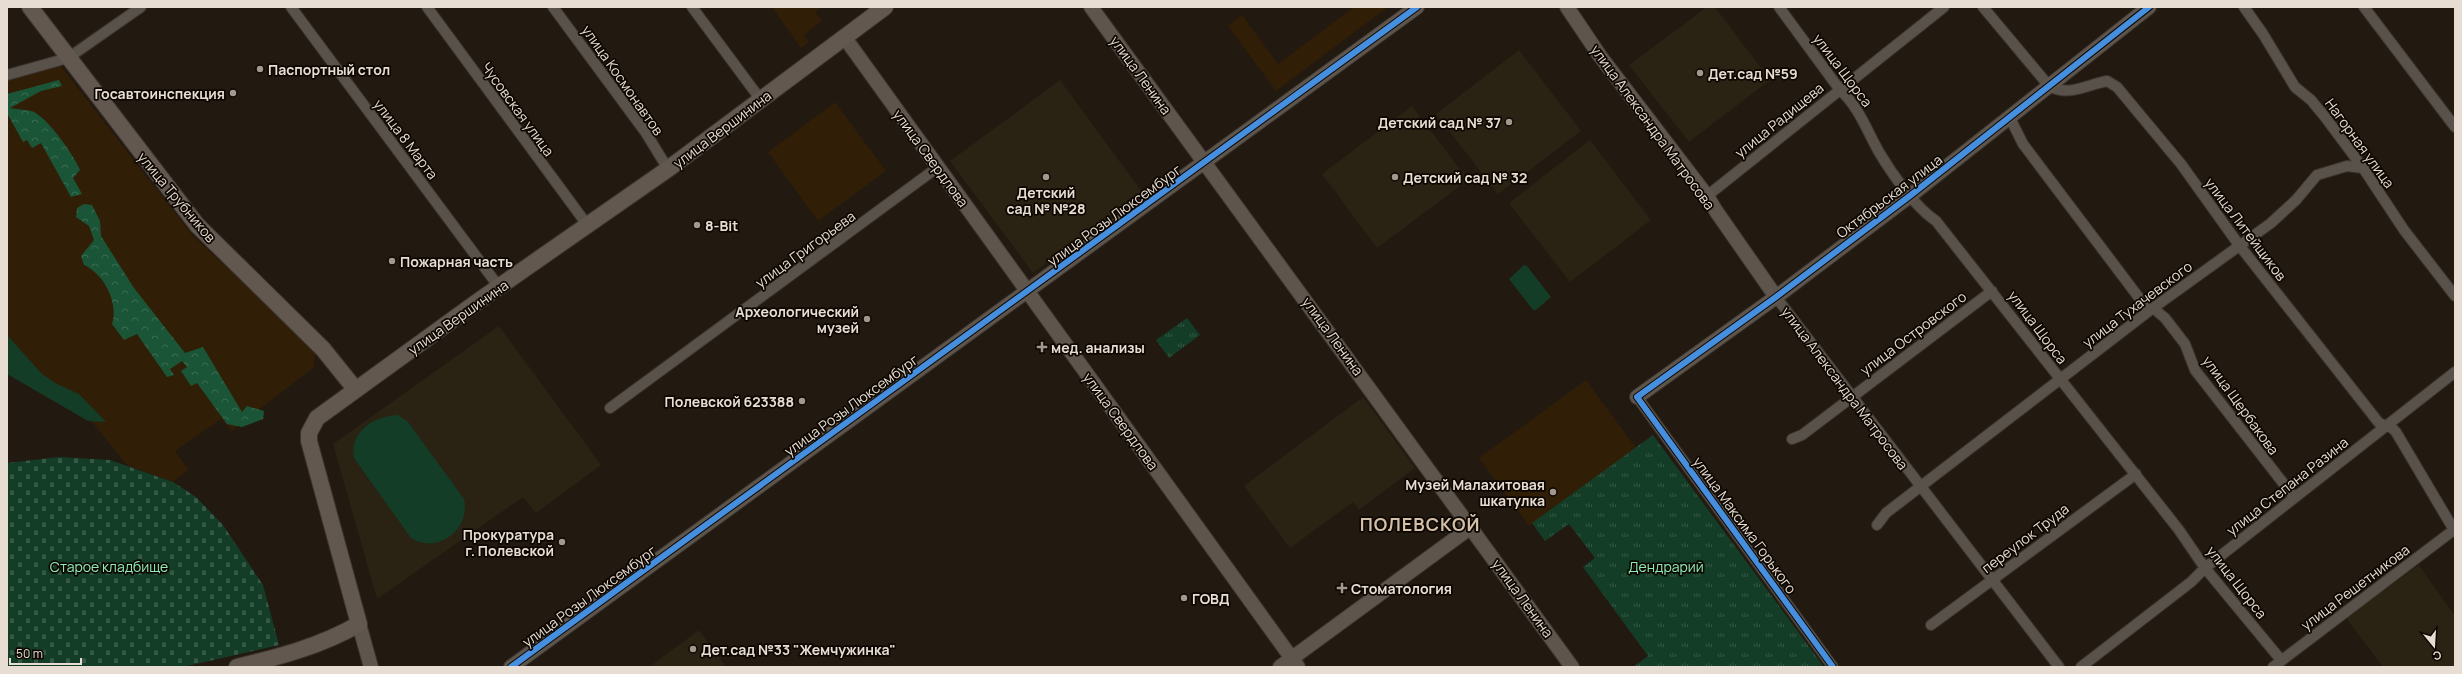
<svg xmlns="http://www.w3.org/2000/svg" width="2462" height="674" font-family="Manrope,sans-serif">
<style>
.built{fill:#311e07}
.education{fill:#2a2313}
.grass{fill:#143d27}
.forest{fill:url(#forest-crowns)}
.cemetery{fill:url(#cemetery-stones)}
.park{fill:url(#park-tufts)}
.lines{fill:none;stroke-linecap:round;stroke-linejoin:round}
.street-casing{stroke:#3c352e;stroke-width:12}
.secondary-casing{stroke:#3c352e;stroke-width:16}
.primary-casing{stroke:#3c352e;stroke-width:18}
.street{stroke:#59524b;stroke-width:10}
.secondary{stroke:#5e554d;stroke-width:14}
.primary{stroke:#635850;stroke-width:16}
.cycleway-casing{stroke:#0d0702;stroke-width:8}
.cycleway{stroke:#468fdf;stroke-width:6}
.poi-dot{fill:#a3988e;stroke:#0d0702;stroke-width:1.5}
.labels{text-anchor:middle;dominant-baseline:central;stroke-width:3.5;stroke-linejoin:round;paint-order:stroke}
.poi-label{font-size:14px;font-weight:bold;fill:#e8ddd2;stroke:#0d0702;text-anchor:start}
.street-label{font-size:14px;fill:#e8ddd2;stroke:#0d0702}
.park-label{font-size:14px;fill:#8fedb7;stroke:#0d0702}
.district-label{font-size:18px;font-weight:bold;letter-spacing:1px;fill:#d4bfa9;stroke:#0d0702}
</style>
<defs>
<pattern id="forest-crowns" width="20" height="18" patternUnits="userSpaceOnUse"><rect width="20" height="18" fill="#1a5537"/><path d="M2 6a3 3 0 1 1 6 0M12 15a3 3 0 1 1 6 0" fill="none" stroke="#3b6d53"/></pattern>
<pattern id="cemetery-stones" width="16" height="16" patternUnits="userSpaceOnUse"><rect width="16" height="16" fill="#143d27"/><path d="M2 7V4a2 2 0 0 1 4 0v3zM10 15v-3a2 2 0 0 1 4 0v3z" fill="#365945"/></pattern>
<pattern id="park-tufts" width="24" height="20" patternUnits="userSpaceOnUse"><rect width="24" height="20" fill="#143d27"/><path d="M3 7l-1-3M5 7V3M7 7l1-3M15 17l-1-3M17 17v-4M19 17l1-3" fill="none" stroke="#365945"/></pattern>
</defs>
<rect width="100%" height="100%" fill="#221910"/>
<path class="built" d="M772,7h50l-7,5 7,9 -18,14 5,7 -8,6z
M1354,7h34l-112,84 -48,-65 14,-11 36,49z
M60,65l132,170 123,115 -1,17 -82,64 -11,-12 -46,32 14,19 -16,12 -46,-17 -40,-49 -80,-58v-281z
M835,102l51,69 -68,50 -50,-69z
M1586,380l50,68 -107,78 -50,-68z"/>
<path class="education" d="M1707,7h8l55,73 -81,62 -60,-77z
M1519,50l62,81 -83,63 -62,-80z
M1060,80l82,112 -109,81 -83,-112z
M1412,106l56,74 -91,68 -55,-74z
M1590,140l61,80 -81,62 -61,-79z
M499,326l102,139 -65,48 -13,-16 -146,102 -44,-155z
M1363,397l52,71 -56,42 -6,-8 -63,46 -46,-62z
M2419,565l36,51v51h-72l-37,-49z
M699,630l27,37h-77z"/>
<path class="grass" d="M1524,265l3,1 24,31 -15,13h-3l-24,-31z
M7,335l35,39 15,10 22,10 27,28 -18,-1 -81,-47z
M398,415l10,7 56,77c7,30 -26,56 -53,39l-57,-80c-5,-26 20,-42 44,-43z"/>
<path class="forest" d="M59,80l3,6 -21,5 -31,17c7,2 18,1 24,4 16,9 39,42 46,58l-7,8 9,16 -11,3 -30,-54 -9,5 -5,-8 -4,2 -16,-29v-19z
M84,204l8,1 8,16 1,15 33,52 51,65 18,-6 39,65 5,-6 17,5 -1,8 -21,8 -15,-3 -30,-41 -6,3 -10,-15 6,-4 -5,-6 -12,8 4,6 -7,2 -30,-43 -13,6 -12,-16c7,-21 -8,-50 -28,-59l-3,-9 13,-16 -5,-14 -13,-9 1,-9z"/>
<path class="cemetery" d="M59,457l51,3 63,22 23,15 27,28 40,60 16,60 -96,22h-176v-204z"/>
<path class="park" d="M1187,318l13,17 -31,23 -13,-18z
M1653,435l171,232h-191l15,-11 -65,-89 12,-9 -26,-34 -24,17 -13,-18z"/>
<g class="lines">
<g class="street-casing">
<path id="street" d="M291,7l208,280
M427,7l161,219
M553,7l93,126 22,36
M692,7l69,93
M1779,7l61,83c19,17 27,41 39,62 13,22 36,55 57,69l243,309 26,38 76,92
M1983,7l66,79c20,11 37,-1 58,-5l10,6 64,77 58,81 140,178 13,5 4,4 55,93 4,1
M2244,7l19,27 32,53 16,13 14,17 38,51 41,62 51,66
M2364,7l91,120
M7,75l61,-17 73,-51
M2010,118l13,26 126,167
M1707,196l237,-189
M1776,297l283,370
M2153,308l12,10 20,26 10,26 99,127
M1637,397l196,270
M610,408l328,-241
M1792,439l10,-4 190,-144
M1877,525l9,-12 263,-202 122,-88 25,-23 21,-25 30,-9 16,2
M1931,625l205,-151
M2081,667l110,-85 14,-14 250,-196
M2273,667l182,-138"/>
</g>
<g class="secondary-casing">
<path id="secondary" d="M1091,7l481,660
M1567,7l33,49 107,140 9,15 60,86
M845,38l453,629
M1637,397l139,-100 135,-102 238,-188
M359,624l12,43
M511,667l906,-660
M1280,667l191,-140"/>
</g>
<g class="primary-casing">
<path id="primary" d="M30,7l167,218 126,124 33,41
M237,667c42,-10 84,-21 122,-43l-50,-183v-8l8,-15 160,-116 191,-133 217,-162"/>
</g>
<use href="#street" class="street"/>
<use href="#secondary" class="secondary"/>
<use href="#primary" class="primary"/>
<g class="cycleway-casing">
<path id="cycleway" d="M511,667l906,-660
M1833,667l-196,-270 139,-100 135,-102 238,-188"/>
</g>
<use href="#cycleway" class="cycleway"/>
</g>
<g class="poi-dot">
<circle cx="260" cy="69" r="4"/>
<circle cx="1700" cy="73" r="4"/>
<circle cx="233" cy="93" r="4"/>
<circle cx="1509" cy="122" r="4"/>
<circle cx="1046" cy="177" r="4"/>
<circle cx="1395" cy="177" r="4"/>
<circle cx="697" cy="225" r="4"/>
<circle cx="392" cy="261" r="4"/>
<circle cx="867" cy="319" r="4"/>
<path d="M1040 341h4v4h4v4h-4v4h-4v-4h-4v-4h4z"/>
<circle cx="802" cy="401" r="4"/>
<circle cx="1553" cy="492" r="4"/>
<circle cx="562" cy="542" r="4"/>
<path d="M1340 582h4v4h4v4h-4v4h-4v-4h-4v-4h4z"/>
<circle cx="1184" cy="598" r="4"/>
<circle cx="693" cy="649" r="4"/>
</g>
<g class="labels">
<g class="poi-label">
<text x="268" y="69">Паспортный стол</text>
<text x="1708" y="73">Дет.сад №59</text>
<text x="225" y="93" text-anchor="end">Госавтоинспекция</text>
<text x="1501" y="122" text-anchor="end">Детский сад № 37</text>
<text x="1403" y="177">Детский сад № 32</text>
<text x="1046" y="192" text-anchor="middle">Детский<tspan x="1046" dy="16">сад № №28</tspan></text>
<text x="705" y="225">8-Bit</text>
<text x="400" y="261">Пожарная часть</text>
<text x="859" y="311" text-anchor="end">Археологический<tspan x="859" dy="16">музей</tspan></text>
<text x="1051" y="347">мед. анализы</text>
<text x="794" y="401" text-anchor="end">Полевской 623388</text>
<text x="1545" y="484" text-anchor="end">Музей Малахитовая<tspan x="1545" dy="16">шкатулка</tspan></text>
<text x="554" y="534" text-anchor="end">Прокуратура<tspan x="554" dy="16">г. Полевской</tspan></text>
<text x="1351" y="588">Стоматология</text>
<text x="1192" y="598">ГОВД</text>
<text x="701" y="649">Дет.сад №33 "Жемчужинка"</text>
</g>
<g class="street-label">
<text transform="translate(1843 70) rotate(53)">улица Щорса</text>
<text transform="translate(1141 75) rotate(54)">улица Ленина</text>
<text transform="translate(623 80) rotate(55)">улица Космонавтов</text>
<text transform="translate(518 109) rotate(54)">Чусовская улица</text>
<text transform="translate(1779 120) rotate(-39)">улица Радищева</text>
<text transform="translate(1653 127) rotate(54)">улица Александра Матросова</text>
<text transform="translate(722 129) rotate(-37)">улица Вершинина</text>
<text transform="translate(406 139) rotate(53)">улица 8 Марта</text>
<text transform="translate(2360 143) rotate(54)">Нагорная улица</text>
<text transform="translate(931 158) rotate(54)">улица Свердлова</text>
<text transform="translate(1889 196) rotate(-37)">Октябрьская улица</text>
<text transform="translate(177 197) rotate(50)">улица Трубников</text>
<text transform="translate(1114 215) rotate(-36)">улица Розы Люксембург</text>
<text transform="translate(2246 229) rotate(53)">улица Литейщиков</text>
<text transform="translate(805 249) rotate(-36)">улица Григорьева</text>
<text transform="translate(2137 304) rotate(-37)">улица Тухачевского</text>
<text transform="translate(458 317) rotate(-35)">улица Вершинина</text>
<text transform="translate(2038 327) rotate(53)">улица Щорса</text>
<text transform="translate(1913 333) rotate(-37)">улица Островского</text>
<text transform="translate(1333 336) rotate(54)">улица Ленина</text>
<text transform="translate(1845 388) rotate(53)">улица Александра Матросова</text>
<text transform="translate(851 405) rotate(-36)">улица Розы Люксембург</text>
<text transform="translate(2241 405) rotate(54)">улица Щербакова</text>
<text transform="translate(1121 421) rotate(54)">улица Свердлова</text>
<text transform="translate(2287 486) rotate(-38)">улица Степана Разина</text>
<text transform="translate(1745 525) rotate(54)">улица Максима Горького</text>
<text transform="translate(2025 538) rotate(-37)">переулок Труда</text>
<text transform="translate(2237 582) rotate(52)">улица Щорса</text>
<text transform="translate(2355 587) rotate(-37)">улица Решетникова</text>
<text transform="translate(589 596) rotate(-36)">улица Розы Люксембург</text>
<text transform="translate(1523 598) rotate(54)">улица Ленина</text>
</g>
<g class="park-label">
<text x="109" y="566">Старое кладбище</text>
<text x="1666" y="566">Дендрарий</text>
</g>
<g class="district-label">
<text x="1420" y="524">ПОЛЕВСКОЙ</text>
</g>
</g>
<rect width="2462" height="674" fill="none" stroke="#e8ddd2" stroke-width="16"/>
<g transform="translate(2434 646) rotate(162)" stroke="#0d0702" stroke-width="3" paint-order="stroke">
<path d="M0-3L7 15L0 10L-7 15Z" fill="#e8ddd2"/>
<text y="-6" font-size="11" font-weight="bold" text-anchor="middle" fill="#e8ddd2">С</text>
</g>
<path d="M10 658v6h71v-6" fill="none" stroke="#e8ddd2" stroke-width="2"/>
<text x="16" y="658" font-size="12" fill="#e8ddd2" stroke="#0d0702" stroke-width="3" paint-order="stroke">50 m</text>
</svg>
